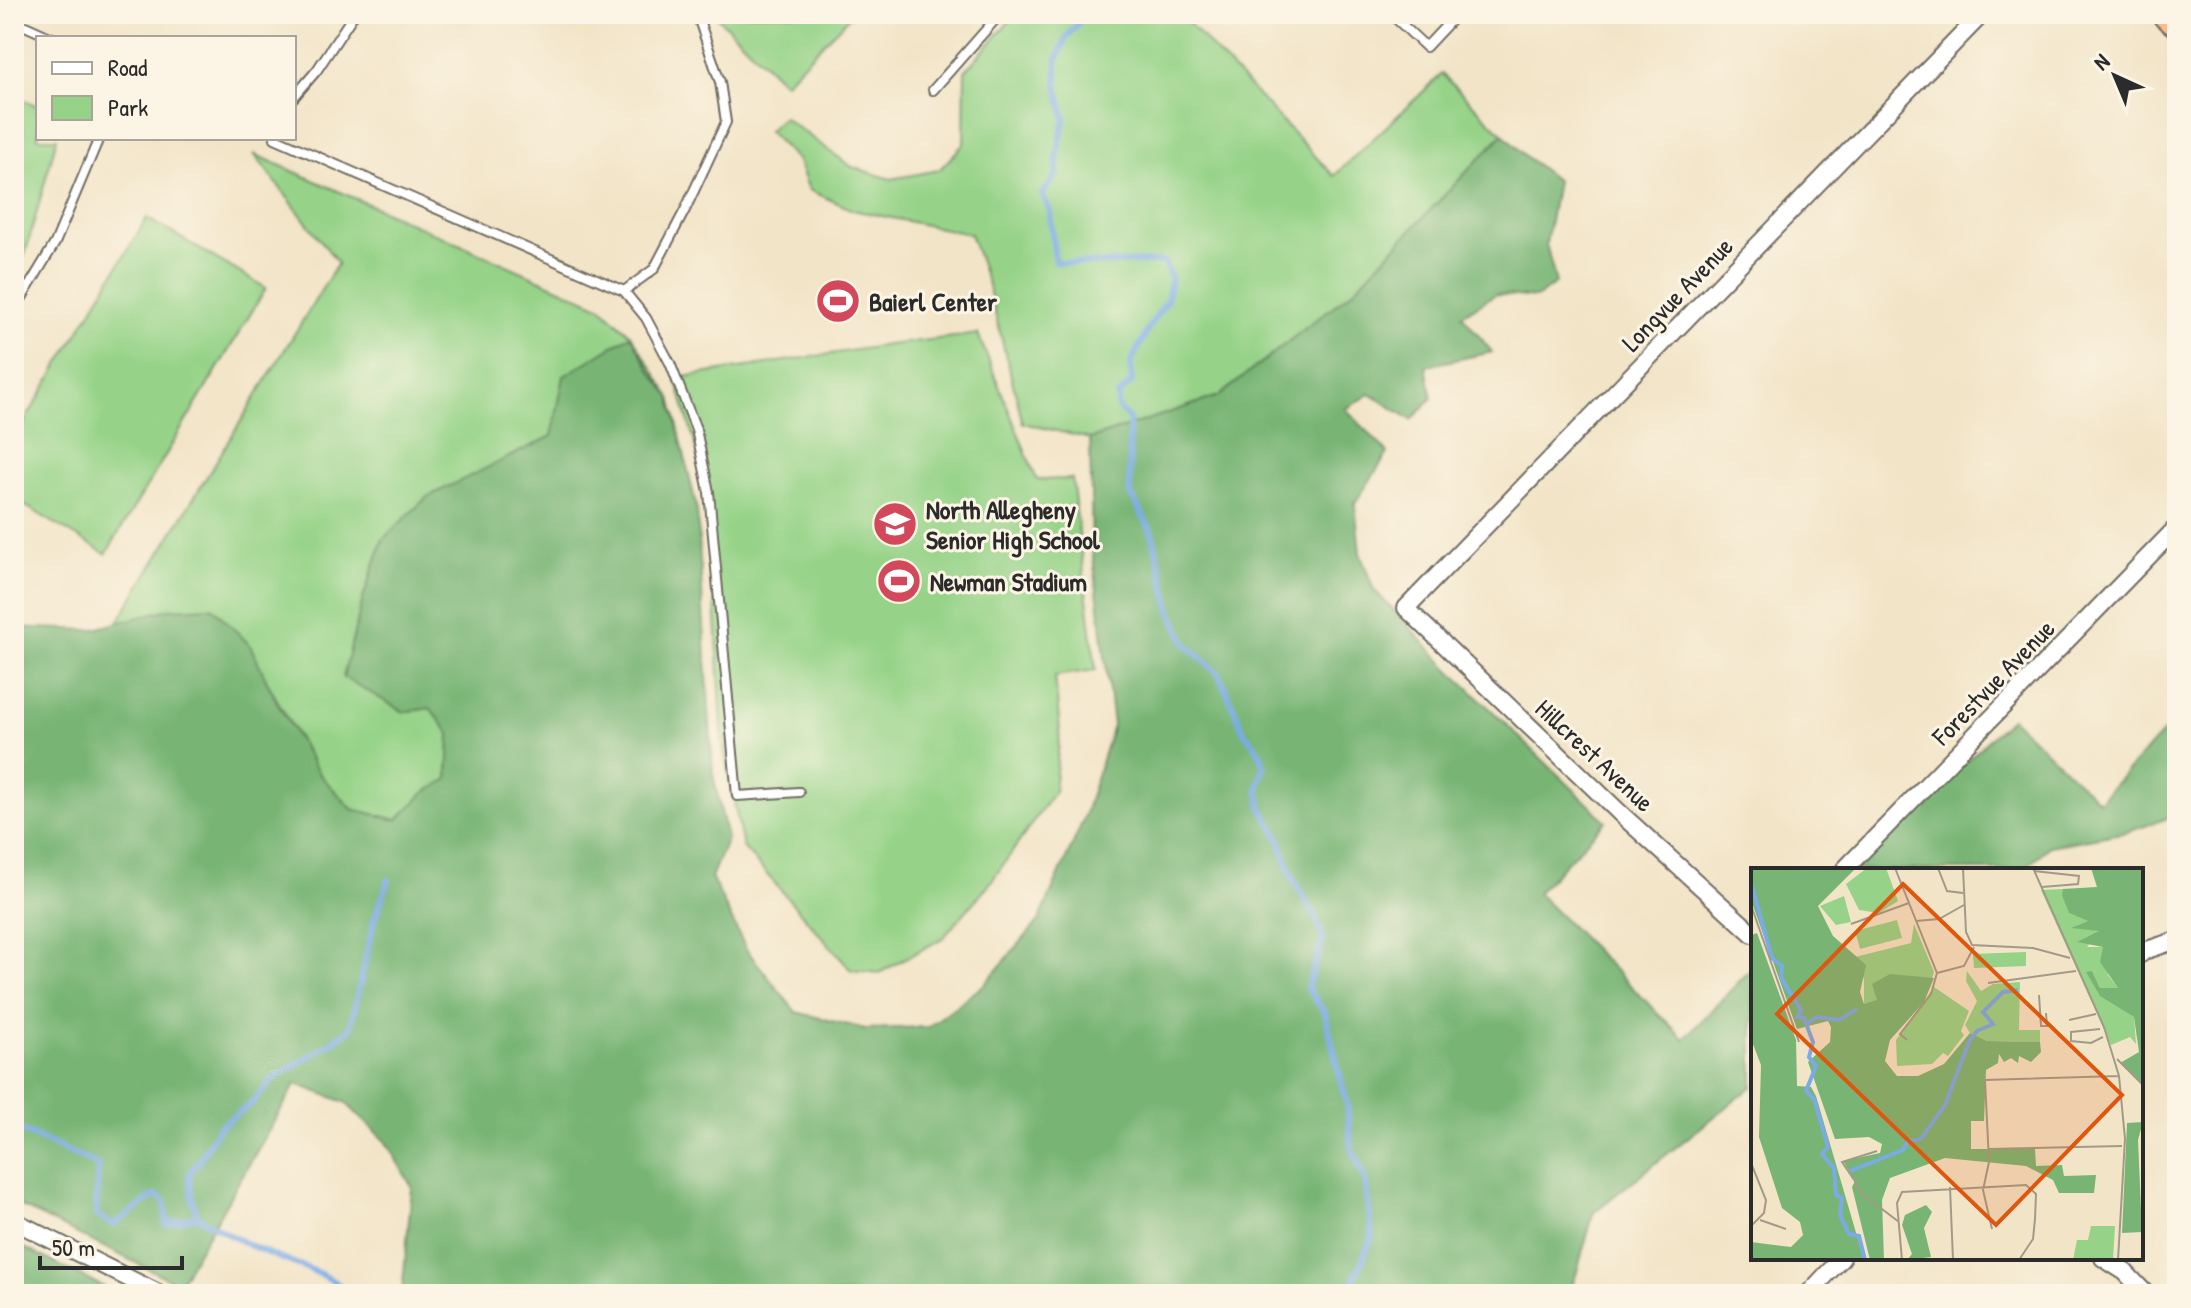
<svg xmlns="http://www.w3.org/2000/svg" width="2191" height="1308" font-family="'Patrick Hand',sans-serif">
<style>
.green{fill:#96d388;stroke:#607f5a;stroke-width:2}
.forest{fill:#78b574;stroke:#527050;stroke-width:2}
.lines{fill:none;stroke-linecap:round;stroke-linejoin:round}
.stream{stroke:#7babe6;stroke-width:6}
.lane-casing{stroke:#716c62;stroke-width:12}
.street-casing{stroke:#716c62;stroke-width:20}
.highway-casing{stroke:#716c62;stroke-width:34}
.lane{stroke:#fff;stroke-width:8}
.street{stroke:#fff;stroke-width:16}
.highway{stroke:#fbbb8d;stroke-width:30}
.labels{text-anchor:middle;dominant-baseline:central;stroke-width:6;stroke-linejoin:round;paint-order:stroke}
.street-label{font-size:26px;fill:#2b2b2b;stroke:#fcf5e5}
.poi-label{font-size:26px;font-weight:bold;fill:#2b2b2b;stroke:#fcf5e5;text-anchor:start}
.inset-river{fill:none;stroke:#7babe6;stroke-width:4}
.inset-road{fill:none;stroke:#a29a89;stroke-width:2}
.view{fill:#df570e;fill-opacity:0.15;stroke:#df570e;stroke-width:4}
.inset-edge{fill:none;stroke:#2b2b2b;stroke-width:4}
</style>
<rect width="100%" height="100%" fill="#fcf5e5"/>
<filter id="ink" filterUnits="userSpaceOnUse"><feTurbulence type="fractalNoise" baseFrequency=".0125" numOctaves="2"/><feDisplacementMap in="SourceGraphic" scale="16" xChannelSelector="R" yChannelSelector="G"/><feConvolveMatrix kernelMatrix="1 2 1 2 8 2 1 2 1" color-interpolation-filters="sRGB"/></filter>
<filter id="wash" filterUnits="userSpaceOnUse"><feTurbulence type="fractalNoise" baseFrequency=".006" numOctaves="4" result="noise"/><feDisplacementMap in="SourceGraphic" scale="32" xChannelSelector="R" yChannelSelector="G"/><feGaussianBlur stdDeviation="1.8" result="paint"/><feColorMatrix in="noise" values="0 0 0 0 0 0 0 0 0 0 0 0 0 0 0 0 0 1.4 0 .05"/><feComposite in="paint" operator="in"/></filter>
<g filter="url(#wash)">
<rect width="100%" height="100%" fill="#f2e4c7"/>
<path class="green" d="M714,14h138l-68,69z
M1016,14h164l154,162 108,-102 61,60 -150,157 -134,105 -129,43 -67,-16 -35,-138 -18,-51 -117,-24 -44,-20 -11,-29 -30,-30 15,-14 69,50 39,12 48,-9 25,-26 1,-73z
M14,96l24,10v32h19l-31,113 -12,27z
M254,154l346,152 31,29 40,63 26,112 -249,256v13l-24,14 -27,27 -45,-11 -33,-35 -48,-85 -154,-66 221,-360z
M147,218l119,70 -160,266 -92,-55v-60z
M978,334l59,146 35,-1 24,191 -41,6 5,56 -6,60 -63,90 -48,56 -64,35 -28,-3 -108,-123 -20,-101 -14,-254 -33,-114 212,-33z"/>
<path class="forest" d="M1503,134l22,22 32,25 -11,63 10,39 -20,15 -40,-4 -34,21 30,37 -66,14 6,32 -20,22 -42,-26 -24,15 42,44 -33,50 5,50 14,37 75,79 157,152 -69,72 147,146 69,-72v119l-159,126 -19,66 -7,16h-1166l10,-107 -26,-45 -41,-40 -49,-18 -117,200 -165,-81v-576l77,3 78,-21 43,-2 38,38 27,57 42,72 33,35 45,11 27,-27 24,-14 2,-45 -20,-26 -26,4 -61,-35 20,-79 20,-59 44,-42 125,-61 12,-60 67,-41 19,35 21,28 26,112 16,264 14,65 -16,38 35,72 50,63 69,17 63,-2 56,-42 55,-64 43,-98 31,-98 -21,-177 -2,-109 129,-43 134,-105z
M2011,718l88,83 78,-83v97l-50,17 -78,14 -26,24h-169z
M14,1243l104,51h-104z"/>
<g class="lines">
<path class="stream" d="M1086,14l-20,24 -9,22v25l8,33 -8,37v19l-15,20 8,17 5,51c36,4 73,-1 110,0l6,17 -4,22 -15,21 -21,40 1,20 -14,14v12l11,11 1,74 22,39 20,82 15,31 32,29 26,60 9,10 7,11 3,12 -6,21 3,18 19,34 12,37 23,40 8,22 -16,49 18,25 22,92 4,42 14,32 7,58 -19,45 -18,12
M14,1127l84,38 -2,50 18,10 41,-30 10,6 1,23 31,-8c21,13 44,26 68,36 30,13 61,19 85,42
M197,1216l-5,-18 -3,-25 8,-9 23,-38 31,-22 22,-25 58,-36 19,-14 24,-109 15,-40"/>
</g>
</g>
<g filter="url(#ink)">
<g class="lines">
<g class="lane-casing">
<path id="lane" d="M1391,14l35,33 29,-31 -2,-2
M14,21l38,17
M933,90l67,-76
M294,97l23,-27 37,-56
M275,138l349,153 30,-22 31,-59 41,-88 -6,-40 -23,-68
M624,291l22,27 24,45 26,66 13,63 28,304 62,-4
M14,311l41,-68 44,-105"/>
</g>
<g class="street-casing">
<path id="street" d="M1844,870l333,-343
M1753,934l-131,-119 -216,-207 576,-594
M2141,954l3,-3 33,-11
M14,1221l146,73
M2103,1258l22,14 21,22
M1808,1294l34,-36"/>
</g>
<g class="highway-casing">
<path id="highway" d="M2168,14l9,7"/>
</g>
<use href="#lane" class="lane"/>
<use href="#street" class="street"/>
<use href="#highway" class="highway"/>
</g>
</g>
<defs>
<g id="stadium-disc" transform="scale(2.3)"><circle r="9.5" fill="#d1495b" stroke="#fcf5e5"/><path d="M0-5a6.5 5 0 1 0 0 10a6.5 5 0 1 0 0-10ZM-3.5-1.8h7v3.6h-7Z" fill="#fff"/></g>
<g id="school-disc" transform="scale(2.3)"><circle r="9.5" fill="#d1495b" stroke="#fcf5e5"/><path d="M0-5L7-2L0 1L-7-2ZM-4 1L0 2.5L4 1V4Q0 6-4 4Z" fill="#fff"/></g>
</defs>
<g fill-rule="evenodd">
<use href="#stadium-disc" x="838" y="301"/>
<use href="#school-disc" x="895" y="524"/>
<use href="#stadium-disc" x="899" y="581"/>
</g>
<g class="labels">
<g class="street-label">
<text transform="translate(1677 294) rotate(-46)">Longvue Avenue</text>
<text transform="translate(1993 682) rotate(-46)">Forestvue Avenue</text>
<text transform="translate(1595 755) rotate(43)">Hillcrest Avenue</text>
</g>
<g class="poi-label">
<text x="869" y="301">Baierl Center</text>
<text x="926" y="509">North Allegheny<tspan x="926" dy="30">Senior High School</tspan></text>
<text x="930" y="581">Newman Stadium</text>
</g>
</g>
<g transform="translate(1751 868)">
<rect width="392" height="392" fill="#f2e4c7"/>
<path d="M116,0h19l12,33 -19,12 -20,-3 -13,-26zM312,21l6,24 20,8 -13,5 24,5 -13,16h16l5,28 10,13h-18l-8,-17 6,22 36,24 2,27 -6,-7 -19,8 -70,-155zM93,28l7,26 -15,3 -16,-19zM146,52l5,18 -42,11 -5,-18zM163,56l20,48 -10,30 -60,2v-25l-9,-22 56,-14zM275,84v14l-52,2 -1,-14zM216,103l14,20 12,-7 27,-2 -1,48h21v12l-53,-1 -17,-8 -5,-8 12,-24 -11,-20zM183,119l35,24 -8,20 3,4 -16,21 -5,-3 -11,11 -35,2 -1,-26zM340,358h24l-2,34h-40l4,-20h11z" fill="#96d388"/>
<path d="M0,0h105l-38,38 15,30 33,29 -6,27 4,12 13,-4 -5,-16 18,-10 44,4 -10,24 -34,38 -5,21 12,15h21l26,-12 26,-31 17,8 53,1 1,10 -10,10 -12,-6 -1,7 -7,-5 -7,4 -5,-8 -1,9 -12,7 -2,51h-13v28h64l1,17 26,-1 2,11 32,-1 -2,18h-35l-6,-13 -27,-14 -81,-8 -55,20 -8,22 2,60h-14l-18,-73 3,-6 -12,-20 37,-8 2,-9 -13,-7 -34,2 -27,-77 22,-20 1,-15 -3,-6 -31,8 -46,-129zM340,0h52v217l-23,-22 19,-11 -5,-35 -34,-21 -14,-24 6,-1 8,17h18l-18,-26 3,-15 -26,-5 22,-11 -28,-3 17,-7 -19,-8 -7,-18 1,-6 34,-2zM6,65l39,107 1,46 14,1 5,9 48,164h-113v-18l40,5 12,-12 -3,-13 -18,-14 -23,-71 2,-72 -10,-26v-104zM392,254l-5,18 4,92 -20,1 5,-110zM175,337l6,7 -8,16 7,29 -24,3 5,-6 -10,-29 3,-10z" fill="#78b574"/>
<path class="inset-river" d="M0,15l21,75 10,8 -1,12 20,32 -4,7 7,1 9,24 -4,15 7,9 -10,25 8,8 14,48 -6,7 12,14 2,27 6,3 -2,17 9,19 10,2 6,24M55,156l11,-7 22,3 18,-11M99,303l53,-21 5,-9 13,-2 24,-34 24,-63 8,-11 16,-7 -10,-12 20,-20 15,-2"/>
<path class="inset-road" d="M144,0l42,105 27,-7 10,-19M187,0l9,23 16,2M212,0l3,64 6,13 61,3 37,10M282,0l71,159 15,49 6,63 -7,121M283,3l45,5 -1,8 -36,3M0,37l48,137M165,53l23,-2 25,-14M100,56l58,-21M237,115l88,-12M288,127l2,31h6l-1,-13M318,152l27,-6M349,161l-29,3v9l20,2 12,-6M156,172l-7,-6 31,-40 6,-21M366,191l26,26M237,281l134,-3M126,283l-35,11 23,34 34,26M0,295l15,37 -2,13 -13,13M199,319l3,73M9,352l26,9M241,361l-9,-39 6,-28 -4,-82 134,-4M151,392l-5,-57 5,-11 124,-7 10,9 -1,25 -2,20 -14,21"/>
<path class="view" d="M152,16l219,211 -126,130 -219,-211z"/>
<rect width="392" height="392" class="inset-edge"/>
</g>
<rect width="2191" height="1308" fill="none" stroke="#fcf5e5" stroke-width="48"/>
<rect x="36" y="36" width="260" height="104" fill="#fcf5e5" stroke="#a8a49b" stroke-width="2"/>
<rect x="52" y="62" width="40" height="12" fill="#ffffff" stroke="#a8a49b" stroke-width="2"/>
<text x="108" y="76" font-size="24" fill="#2b2b2b">Road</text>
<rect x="52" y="96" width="40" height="24" fill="#96d388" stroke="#a8a49b" stroke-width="2"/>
<text x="108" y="116" font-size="24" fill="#2b2b2b">Park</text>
<g transform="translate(2115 76) rotate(316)" stroke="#fcf5e5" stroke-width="6" paint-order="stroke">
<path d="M0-6L14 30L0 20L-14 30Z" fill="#2b2b2b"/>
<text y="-12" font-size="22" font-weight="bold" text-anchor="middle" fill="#2b2b2b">N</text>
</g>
<path d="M40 1256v12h142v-12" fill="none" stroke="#2b2b2b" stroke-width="4"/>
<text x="52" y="1256" font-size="24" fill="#2b2b2b" stroke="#fcf5e5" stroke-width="6" paint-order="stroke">50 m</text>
</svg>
